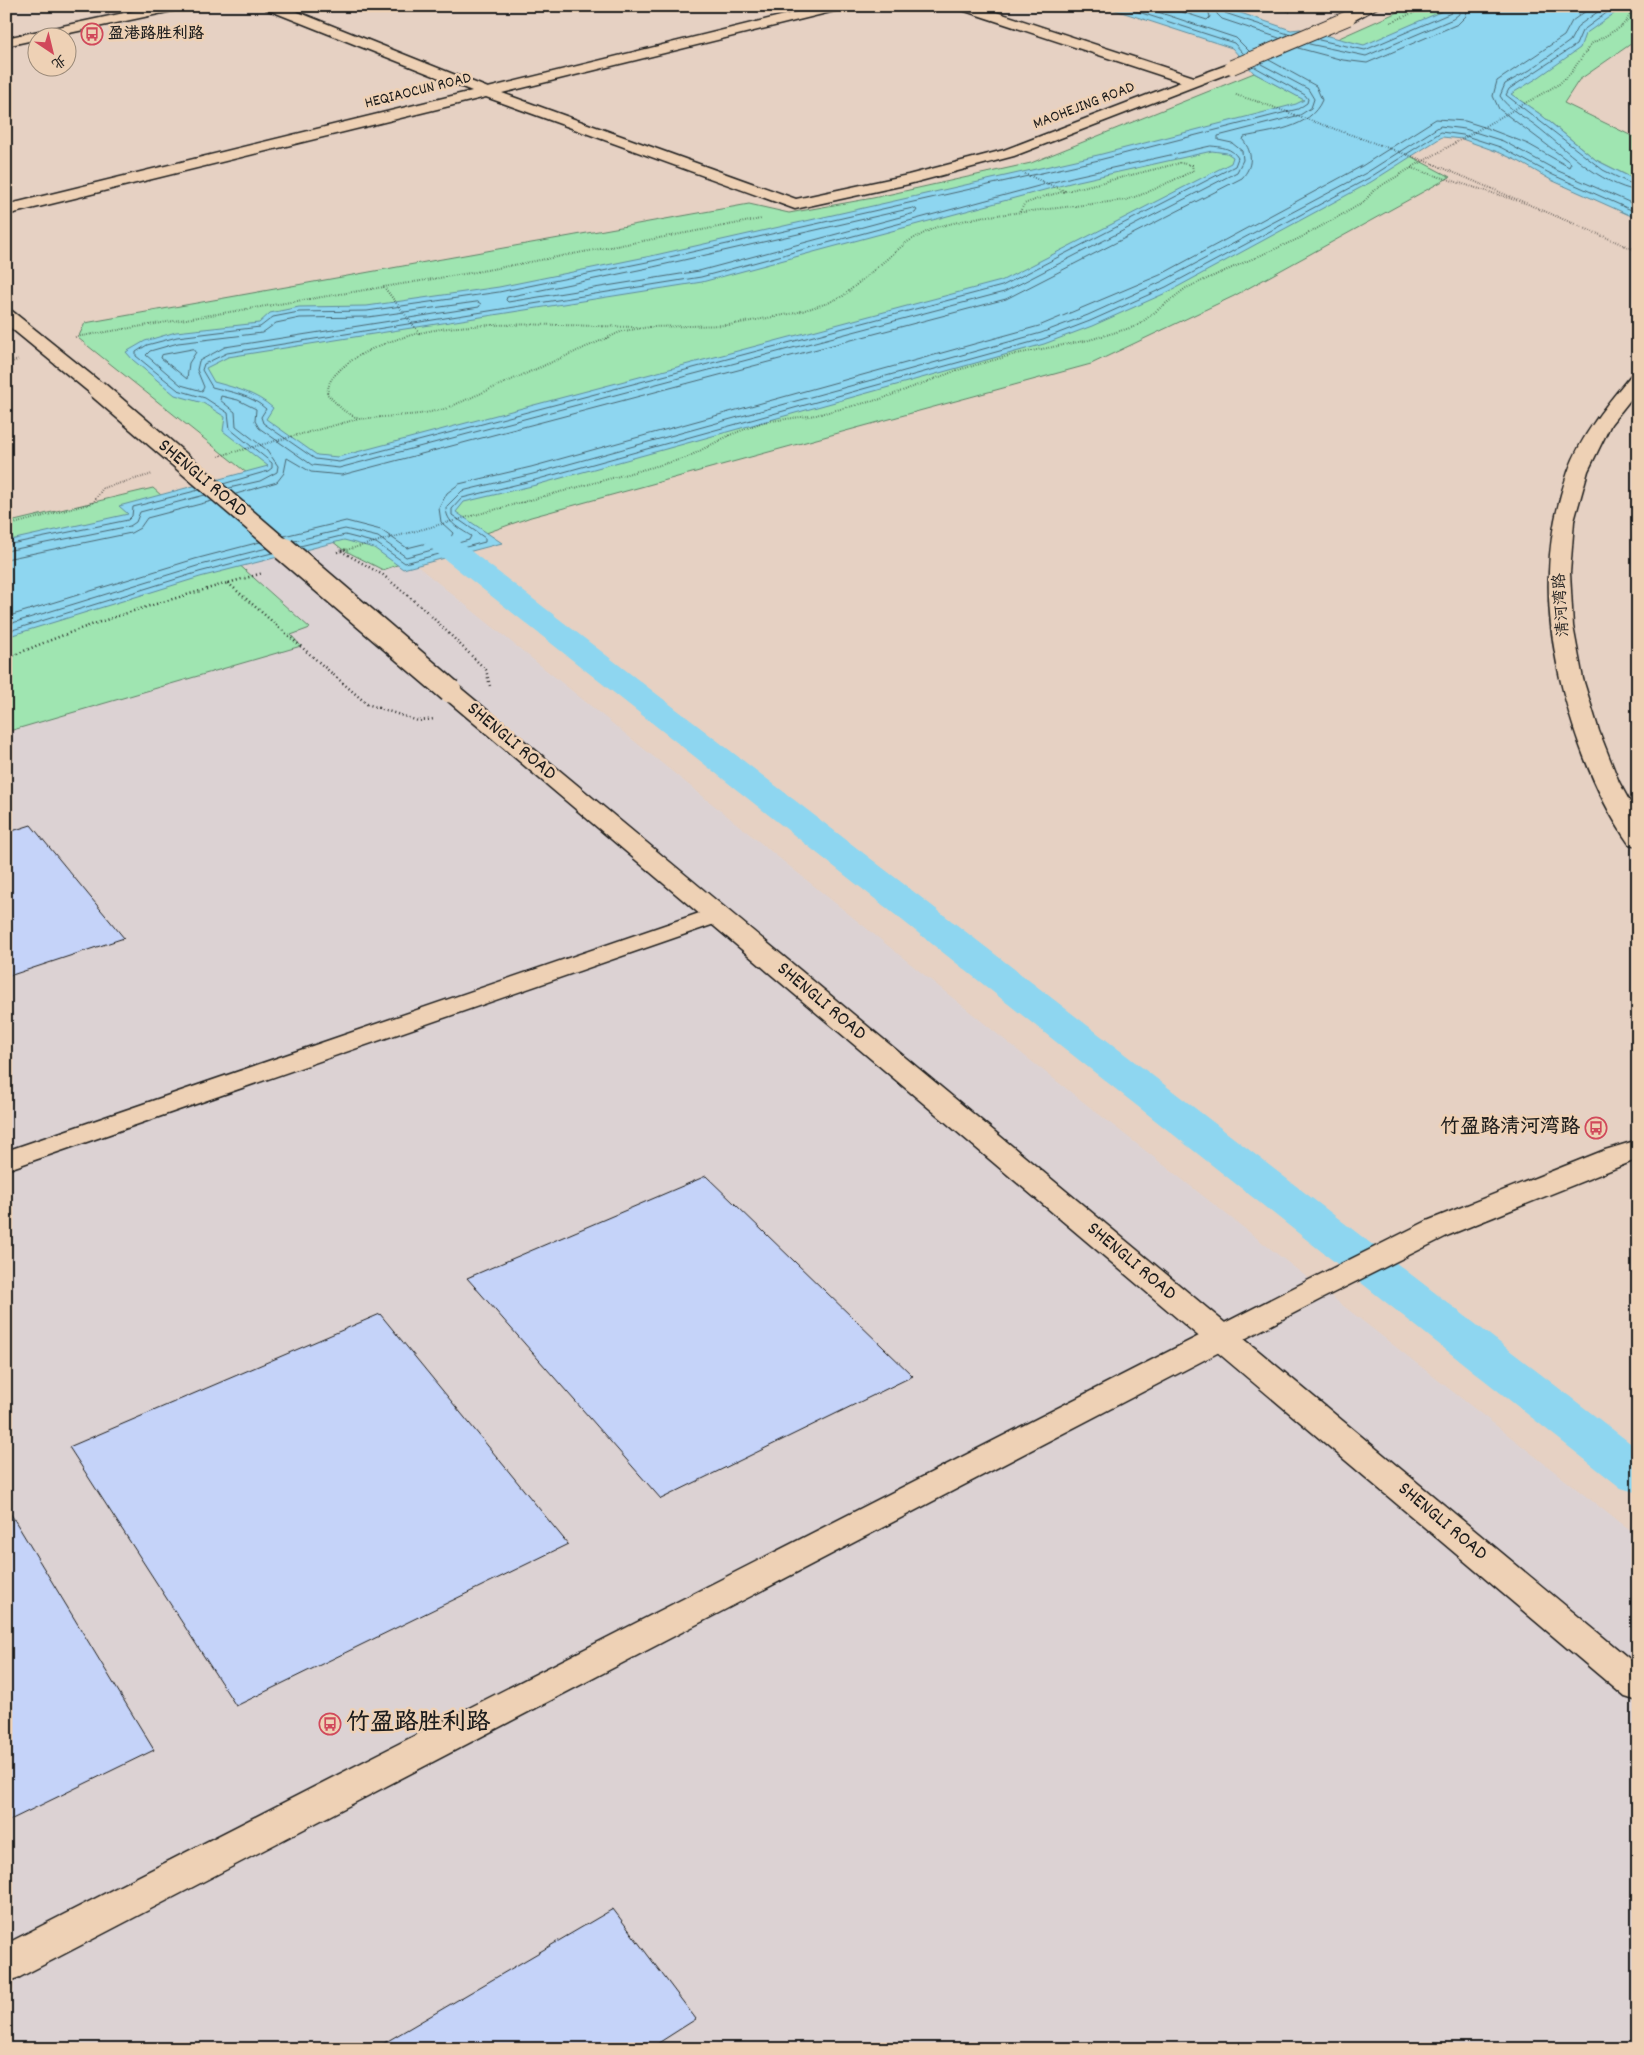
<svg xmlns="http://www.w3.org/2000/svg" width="1644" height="2055" font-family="Dekko,'LXGW WenKai TC',sans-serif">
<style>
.built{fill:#dcd2d3}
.green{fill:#9fe5b1;stroke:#5e8066}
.water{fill:#8ed6f0;stroke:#608c9b;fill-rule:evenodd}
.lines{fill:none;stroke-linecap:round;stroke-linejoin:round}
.shore{stroke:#4a6671;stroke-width:1}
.canal{fill:#8ed6f0;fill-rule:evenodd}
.building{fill:#c5d3f9;stroke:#1c1c1c}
.minor-casing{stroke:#1c1c1c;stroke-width:3}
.secondary-casing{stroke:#1c1c1c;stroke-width:3}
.path-far1{stroke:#1c1c1c;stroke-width:2;stroke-dasharray:0.5 2;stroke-linecap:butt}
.path{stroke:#1c1c1c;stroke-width:2.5;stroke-dasharray:1 3;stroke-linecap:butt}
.minor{fill:#eed1b5;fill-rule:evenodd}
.secondary{fill:#eed1b5;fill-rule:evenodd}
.minor-bridge-casing{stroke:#1c1c1c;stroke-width:16;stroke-linecap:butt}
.secondary-bridge-far1-casing{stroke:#1c1c1c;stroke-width:21;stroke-linecap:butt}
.secondary-bridge-casing{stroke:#1c1c1c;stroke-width:26;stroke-linecap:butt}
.path-bridge{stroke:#1c1c1c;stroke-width:2;stroke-dasharray:0.5 2;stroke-linecap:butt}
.minor-bridge{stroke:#eed1b5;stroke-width:14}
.secondary-bridge-far1{stroke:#eed1b5;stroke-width:18}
.secondary-bridge{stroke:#eed1b5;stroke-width:23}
.labels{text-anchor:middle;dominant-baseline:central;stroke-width:5;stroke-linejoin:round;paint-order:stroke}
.far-poi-label{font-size:16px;font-weight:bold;fill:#1c1c1c;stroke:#eed1b5;text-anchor:start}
.far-street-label{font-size:16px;fill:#1c1c1c;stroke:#eed1b5}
.street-label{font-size:20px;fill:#1c1c1c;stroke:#eed1b5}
.poi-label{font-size:20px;font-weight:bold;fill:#1c1c1c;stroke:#eed1b5;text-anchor:end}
.near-poi-label{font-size:24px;font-weight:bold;fill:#1c1c1c;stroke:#eed1b5;text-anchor:start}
</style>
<rect width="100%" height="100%" fill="#e6d1c3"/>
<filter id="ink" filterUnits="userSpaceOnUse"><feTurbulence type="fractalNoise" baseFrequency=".02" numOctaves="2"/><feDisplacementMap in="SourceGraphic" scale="10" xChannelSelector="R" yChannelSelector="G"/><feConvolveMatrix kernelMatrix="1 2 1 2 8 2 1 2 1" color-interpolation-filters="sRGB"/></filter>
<g filter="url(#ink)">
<path class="built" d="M375,532l651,525 612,480v512h-1632v-1412l194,-60z"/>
<path class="green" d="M1411,6h227v33l-59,41 -15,23 74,36v42l-42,-21 -56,-46 -30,-20 -138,-46 -35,-9z
M1254,73l196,104 -216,119 -143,68 -560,153 -148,53 -41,-21 -264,-211 7,-15 664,-119 40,9 84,-15 158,-35z
M153,488l157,140 -19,7 10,11 -295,86v-209z"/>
<path class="water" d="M1103,6h117l71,24 9,-1 64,16 90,-39h171l-40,28 -5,14 -44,31 -25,15 29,20 56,46 42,21v38l-87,-39 -31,-18 -22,-10 -36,-13 -20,-2 -71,45 -203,110 -76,34 -48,18 -508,141 -72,17 -8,10 46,31 -99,26 -29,-21 -30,-8 -144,37 -194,60v-96l122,-27 -9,-8 149,-40 -45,-35 2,-14 -22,-14 -28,-8 -42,-35 -7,-8 19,-11 31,-9 83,-9 11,-10 29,-6 68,-1 132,-19 152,-31 447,-101 198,-51 8,-4 -50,-27 -22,-25zM1212,151l15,2 6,4 -2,6 -230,118 -663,176 -21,-2 -51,-36 7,-11c-17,-15 -37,-20 -59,-26l-8,-14 22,-11 474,-75 372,-100z"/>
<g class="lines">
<path class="shore" d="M1120,6l114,37 9,10
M1140,6l96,32 13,13
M1164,6l43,14 3,-3 -3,-11
M1215,6l2,8 5,5 57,19
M1221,6l4,7 63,21
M1606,6l-28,20 -8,15 -40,29 -25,14 -5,12c8,13 23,20 35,29 31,24 63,59 103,66
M1616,6l-34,25 -6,14 -67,44 -3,6 97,75 24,12 11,3
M1319,40l46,10 86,-37 3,-7
M1309,44l57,12 87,-37 6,-5 1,-8
M1298,48l45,12 24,3 91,-39 8,-8 2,-10
M1211,146c11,1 21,2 27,12l-3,8 -233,120 -663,176 -24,-3 -52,-36 -2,-6 5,-8c-15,-14 -35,-17 -54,-22l-10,-17 2,-6 23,-11 474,-76 371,-100z
M914,208l3,2 -2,3 -216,58 -191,31 -2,-2 1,-3 146,-30z
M478,302l3,2 -2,3 -254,40 -26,14 -2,9 7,17 -2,4 -21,-6 -35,-30 4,-4 28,-8 84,-10 14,-10 24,-5 68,-1z
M194,349l2,3 -7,11 -2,16 -26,-21 1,-3z
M223,484l45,-13 4,-3v-5l-42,-34 -2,-16 -23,-15 -27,-8 -42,-34v-4l11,-7 30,-8 83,-10 13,-10 26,-5 68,-1 132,-19 153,-31 447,-101 199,-51 9,-6 1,-4 -3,-4 -50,-28
M229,488l31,-7 17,-9 1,-6 -11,-16 -31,-24 -1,-14 -15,-12 1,-4 17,4 18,9 -1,12 4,7 53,37 27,3 665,-176 233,-120 6,-12 -1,-9 -10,-8 -14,-3v-4l82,-21 11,-7 3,-9 -6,-10 -47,-25
M236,494l41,-12 7,-9 3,-15 24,14 31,3 664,-176 236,-121c11,-12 11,-25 1,-38l1,-3c27,-6 66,-8 78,-37l-6,-14 -47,-26
M284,536l62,-15 35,9 26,18 44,-11 2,-4 -12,-11 -2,-14 8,-15 12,-9 72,-17 508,-141 121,-51 202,-109 74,-47 29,2 19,6 44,17 41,23 2,-4 -72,-54 -6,-13 4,-15 67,-45 8,-15 21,-15
M294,541l51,-12 33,8 28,20 63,-17 2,-4c-12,-8 -25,-13 -25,-29l16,-16 71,-17 508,-141 47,-18 75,-34 203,-108 74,-47 25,3 38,12 53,29 82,36
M6,545l122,-25 4,-4 1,-9 66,-17
M300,546l45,-11 31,8 29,20 80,-21v-4l-33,-23v-6l10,-11 73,-18 508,-141 47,-18 76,-34 203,-109 72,-46 22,3 37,12 53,28 85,38
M6,551l124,-25 6,-4 4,-10 65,-17
M6,559l125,-26 9,-5 7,-10 65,-17
M6,617l189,-58 65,-17
M6,625l191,-59 70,-18
M6,632l193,-60 73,-19"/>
<path class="canal" d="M414,512l10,3 1214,934v44l-17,-5 -1217,-961 -5,-6 5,-6z"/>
</g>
<path class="building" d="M31,825l93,113 -118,39v-144z
M706,1176l207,200 -252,123 -194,-221z
M380,1314l188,230 -332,162 -167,-259z
M6,1506l148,244 -148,72z
M613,1909l83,110 -47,30h-275z"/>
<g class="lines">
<g class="minor-casing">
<path id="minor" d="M265,6h18l205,82 333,-82h23l-1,3 -341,84 294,106 112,-24 96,-25 177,-68 -222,-73 -1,-3h20l216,71 38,-14 7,4 -2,3 -223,86 -105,28 -114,25 -309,-112 -480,118v-10l466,-114 -206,-82z
M1363,6h17l-27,15 -5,1 -7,-4 2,-3z
M1638,373v17l-27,34 -23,47 -14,50 -4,52 3,53 10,53 16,52 20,51 19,35v29l-9,-2c-48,-69 -84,-187 -80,-272 1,-34 8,-68 19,-100 13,-37 39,-68 64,-98z
M717,907l9,3 4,5 -4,5 -720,250v-19z
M1638,1140v19l-189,76 -128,64 -1301,678 -14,5v-38l1293,-659 128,-64 178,-71z"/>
</g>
<g class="secondary-casing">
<path id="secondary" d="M157,6h26l-6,4 -131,28h-8v1l-32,7v-8z
M6,310l6,1 92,74 2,4 -2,4 -7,2 -7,-2 -84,-69z
M450,684l8,2 1180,980v35l-13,-4 -1183,-1001 -3,-5 3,-5z"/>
</g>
<path class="path-far1" d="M1273,6l17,6
M1391,22l39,-16
M1236,95l23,7
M1436,165l202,86
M1411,168l114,35
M1025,174l40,17
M384,287l36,47
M75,337l401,-65 285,-53
M6,364l12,-4
M357,418l-14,-8 -16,-16c1,-5 2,-11 4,-14 24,-34 89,-50 127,-53 59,-5 120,-1 179,0
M219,456l139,-37 62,-5 25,-5 178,-78 27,-4 79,-2 66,-12 33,-10 15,-7 64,-54 29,-15 44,-10 146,-17 20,-7 47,-22 -1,-6 -12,-2 -134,33 -22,8 -4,8
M6,526l87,-23 10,-15 50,-14
M342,551l344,-93 44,-23 33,-13 53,-7 65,-16 77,-29 58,-16 73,-14 48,-14 49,-38 112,-49 65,-36 11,-13 37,-22 148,-84 12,-11 20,-29 30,-17 7,-8 6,-13"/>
<path class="path" d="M341,551l42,24 42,35 61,60 4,16
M337,552l10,-3
M228,583l139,121 51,17 16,-2
M6,659c83,-38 170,-61 257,-86"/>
<use href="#minor" class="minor"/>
<use href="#secondary" class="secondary"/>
<g class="minor-bridge-casing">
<path id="minor-bridge" d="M1232,67l116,-49"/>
</g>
<g class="secondary-bridge-far1-casing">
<path id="secondary-bridge-far1" d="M97,389l189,162"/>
</g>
<g class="secondary-bridge-casing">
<path id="secondary-bridge" d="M284,549l166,142"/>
</g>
<path class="path-bridge" d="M1259,102l177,63"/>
<use href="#minor-bridge" class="minor-bridge"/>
<use href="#secondary-bridge-far1" class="secondary-bridge-far1"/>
<use href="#secondary-bridge" class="secondary-bridge"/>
</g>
</g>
<defs>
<g id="bus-ring" transform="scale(1.125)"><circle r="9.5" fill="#eed1b5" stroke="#d1495b" stroke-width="1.5"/><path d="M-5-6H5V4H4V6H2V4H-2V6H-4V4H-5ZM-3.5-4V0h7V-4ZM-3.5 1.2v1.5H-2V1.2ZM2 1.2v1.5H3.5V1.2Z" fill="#d1495b"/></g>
</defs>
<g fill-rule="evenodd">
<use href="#bus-ring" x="92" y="34"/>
<use href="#bus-ring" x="1596" y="1128"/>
<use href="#bus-ring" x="330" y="1724"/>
</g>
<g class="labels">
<g class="far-poi-label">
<text x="108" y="34">盈港路胜利路</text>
</g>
<g class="far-street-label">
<text transform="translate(418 91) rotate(-14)">HEQIAOCUN ROAD</text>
<text transform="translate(1084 106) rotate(-21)">MAOHEJING ROAD</text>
<text transform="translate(1562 605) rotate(-94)">清河湾路</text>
</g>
<g class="street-label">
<text transform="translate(202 479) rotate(40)">SHENGLI ROAD</text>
<text transform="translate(511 742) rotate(40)">SHENGLI ROAD</text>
<text transform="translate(821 1002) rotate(40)">SHENGLI ROAD</text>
<text transform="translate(1131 1262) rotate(40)">SHENGLI ROAD</text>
<text transform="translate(1442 1522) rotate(40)">SHENGLI ROAD</text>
</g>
<g class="poi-label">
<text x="1580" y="1128">竹盈路清河湾路</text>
</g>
<g class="near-poi-label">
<text x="346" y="1724">竹盈路胜利路</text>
</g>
</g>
<rect width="1644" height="2055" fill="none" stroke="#eed1b5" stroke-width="25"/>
<rect x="12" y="12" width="1619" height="2030" fill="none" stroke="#1c1c1c" stroke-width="2" filter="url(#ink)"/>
<g transform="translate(52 52) rotate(145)"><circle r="24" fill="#eed1b5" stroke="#9a8978"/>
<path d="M0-4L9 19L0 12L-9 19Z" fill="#d1495b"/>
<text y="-8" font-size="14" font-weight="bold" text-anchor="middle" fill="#1c1c1c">北</text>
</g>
</svg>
